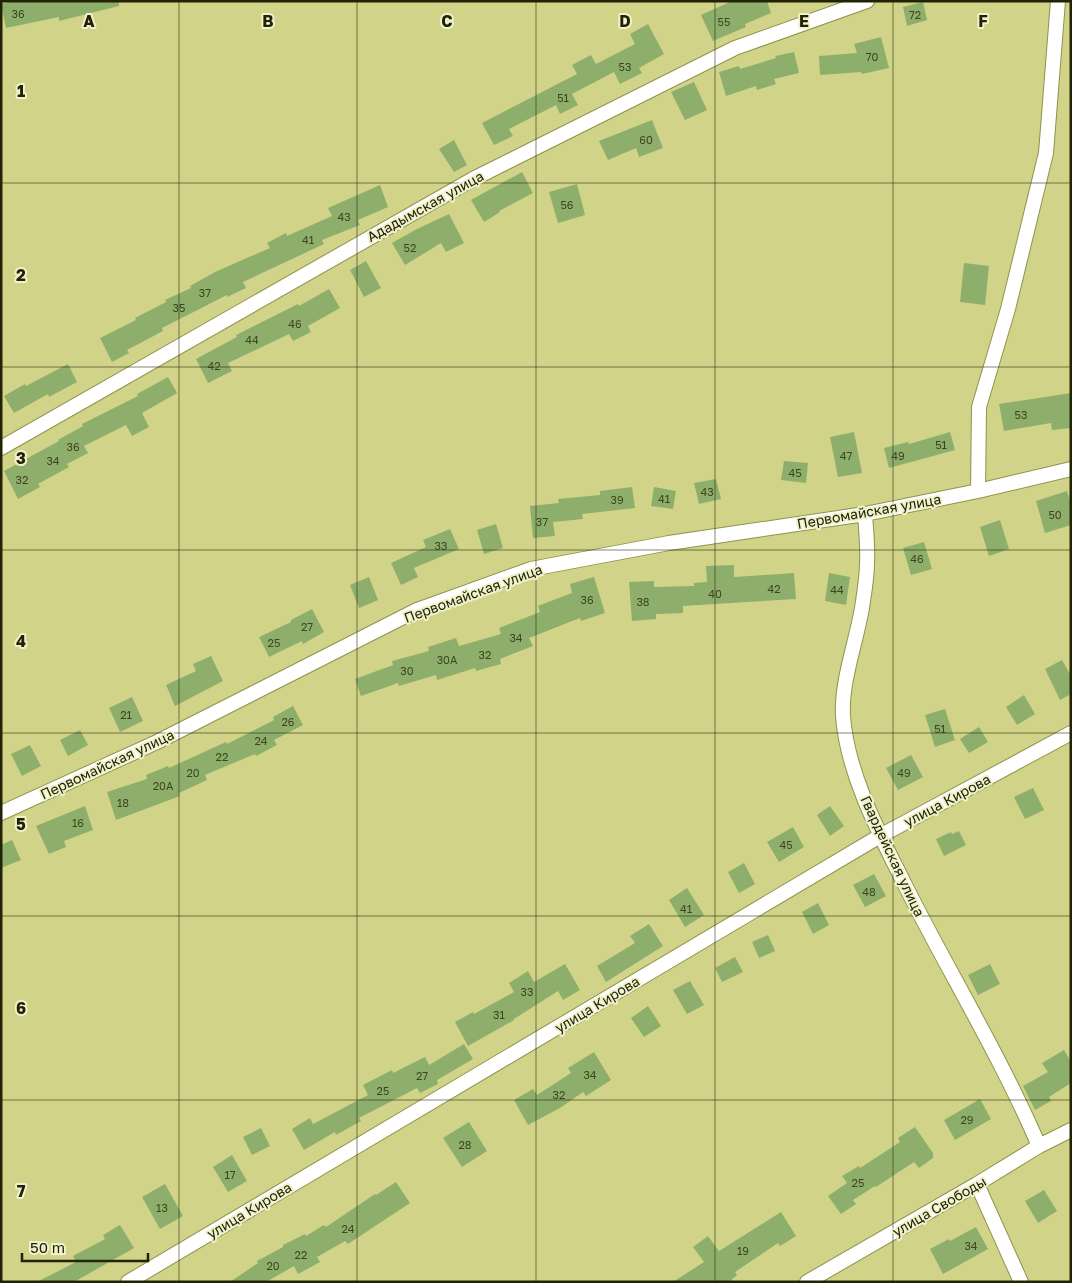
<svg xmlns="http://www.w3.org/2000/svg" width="1072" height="1283" font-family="'Golos Text',sans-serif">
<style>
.building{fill:#8eaf6c}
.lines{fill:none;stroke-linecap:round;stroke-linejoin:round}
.street-casing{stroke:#91934b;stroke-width:16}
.street{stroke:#fff;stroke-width:14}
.grid{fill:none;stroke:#222204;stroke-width:1;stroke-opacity:0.55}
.labels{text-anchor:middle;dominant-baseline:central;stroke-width:4;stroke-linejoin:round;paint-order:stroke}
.number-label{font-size:11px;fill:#3d451e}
.street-label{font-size:14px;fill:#222204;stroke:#eff2cd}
.grid-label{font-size:16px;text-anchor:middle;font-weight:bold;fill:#222204;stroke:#eff2cd;stroke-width:4;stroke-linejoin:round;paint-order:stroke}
</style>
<rect width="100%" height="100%" fill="#d1d389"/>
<path class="building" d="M14,1h105v5l-60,15v-4l-53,11 -5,-24z
M732,1h35l4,12 -26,11 1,3 -33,14 -12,-26z
M923,2l4,18 -20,6 -4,-19z
M648,24l16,30 -25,14 3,5 -22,11 -6,-12 -42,22 6,11 -18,9 -4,-9 -47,24 4,7 -19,9 -12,-22 95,-49 -5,-9 19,-10 5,9 39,-20 -5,-10z
M881,37l8,31 -27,6 -1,-2 -41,3 -1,-19 38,-3 -3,-9z
M794,52l5,21 -25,6 2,5 -19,6 -1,-4 -30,10 -7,-24 20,-6 1,3 36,-11 -1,-2z
M694,82l13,28 -22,10 -14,-28z
M652,120l11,28 -24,9 -3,-9 -28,12 -9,-19z
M454,140l13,25 -13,7 -15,-23z
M522,172l11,21 -34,18 1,1 -16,10 -13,-22z
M577,184l8,31 -27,8 -9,-31z
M380,185l8,22 -30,13 2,5 -38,15 2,4 -81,38 3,6 -19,9v-2l-65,33 1,3 -36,19 2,3 -17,9 -12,-24 36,-18 -1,-2 31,-16 -1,-2 26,-12 -1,-2 25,-14 55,-24 -3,-5 19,-10 1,3 45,-20 -4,-8z
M449,214l15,29 -18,9 -5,-9 -36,22 -13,-22 23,-13z
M366,261l15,27 -17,9 -14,-27z
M964,263l25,3 -4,39 -25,-3z
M329,289l11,19 -32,18 3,6 -18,9 -4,-7 -61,29 4,8 -24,12 -12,-24 41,-22 -1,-2 62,-31 1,2z
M68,364l9,18 -28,15 -1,-3 -34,19 -10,-17 21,-12 1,2z
M168,377l9,16 -35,20 7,14 -17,9 -6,-11 -42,21 4,7 -21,11 2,3 -31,17 2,3 -22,12 -14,-28 55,-30 -1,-1 25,-14 -1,-2 56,-28 -1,-2z
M1071,393v35l-19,2 -1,-7 -47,8 -5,-27z
M854,432l8,41 -24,4 -8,-40z
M950,432l5,18 -66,18 -5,-20 24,-6 1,2z
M784,461l24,2 -2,20 -25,-3z
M716,479l5,20 -22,5 -5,-21z
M632,487l3,21 -53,6 1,5 -30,3 2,14 -22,2 -3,-32 29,-3 -1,-4 42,-4v-4z
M654,487l22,4 -3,18 -22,-3z
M1067,491l4,13v21l-26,8 -9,-32z
M1000,520l9,29 -20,7 -9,-29z
M496,524l7,24 -19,6 -7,-24z
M450,529l9,20 -45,19 4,9 -17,8 -10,-22 35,-16 -3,-7z
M924,542l8,27 -21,6 -8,-27z
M734,565v12l60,-4 2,26 -113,7v7l-27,1v5l-24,2 -3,-39 25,-1v6l40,-1v-3l13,-1 -1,-16z
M829,573l21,4 -4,28 -21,-4z
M369,577l9,23 -19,8 -9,-23z
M594,577l11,36 -24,8 -1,-3 -51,20 4,8 -33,13 1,5 -25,7 -1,-3 -38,12 -1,-5 -37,11 -1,-3 -37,13 -6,-17 38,-14 -1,-4 37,-10 -1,-4 28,-9 3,8 42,-12 -2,-6 41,-16 -2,-6 34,-13 -2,-9z
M312,609l12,23 -21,12 -1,-3 -33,16 -10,-20 32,-15v-2z
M211,656l12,25 -48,25 -9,-21 30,-14 -3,-7z
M1062,660l9,16v18l-11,6 -15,-31z
M1024,695l11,19 -18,11 -11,-18z
M132,697l11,24 -23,11 -11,-24z
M293,706l10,19 -29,15 3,5 -21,11 -1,-2 -50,21 2,5 -28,13 1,3 -64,24 -9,-28 40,-13 -1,-4 22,-9 1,2 57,-26 1,2 47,-24 -1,-3z
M945,709l10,31 -20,7 -10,-32z
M979,727l9,15 -19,11 -9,-14z
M80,730l8,15 -20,11 -8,-16z
M30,745l11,21 -19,10 -11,-22z
M911,755l12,22 -25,13 -12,-22z
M1033,788l11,22 -19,9 -11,-22z
M85,806l8,24 -29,11 2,6 -17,7 -13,-28z
M830,806l14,20 -14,10 -13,-21z
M793,827l11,20 -25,15 -12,-20z
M959,831l7,14 -22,11 -8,-17 15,-7 1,2z
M12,840l9,20 -20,8v-23z
M744,863l11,21 -16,9 -11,-21z
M874,874l12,22 -21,11 -12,-22z
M687,888l17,27 -19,12 -16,-27z
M818,903l11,22 -16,9 -11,-22z
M649,924l14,22 -57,36 -9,-16 38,-23 -5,-7z
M768,935l7,16 -16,7 -7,-16z
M735,957l8,15 -21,10 -7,-14z
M565,964l15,26 -17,10 -5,-9 -44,28v1l-46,26 -13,-24 18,-10 1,2 40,-22 -5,-9 19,-12 6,11z
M990,964l10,20 -22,11 -10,-20z
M690,981l14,24 -17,9 -14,-24z
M648,1006l13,20 -17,11 -13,-19z
M464,1044l9,15 -36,21 1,4 -18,9 -3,-5 -58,30 2,3 -25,14 -1,-3 -31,18 -12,-21 18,-11 3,6 55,-29 -5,-10 29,-15 1,3 32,-16 4,8z
M1064,1050l7,12v21l-22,14 2,4 -16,9 -12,-24 25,-14 -6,-9z
M594,1052l17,28 -25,16 -3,-4 -23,16 -32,17 -14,-25 19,-11 4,6 34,-22 -3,-5z
M980,1099l11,20 -36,21 -11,-20z
M469,1122l18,29 -25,16 -19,-29z
M915,1127l18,26v5l-14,10 -5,-6 -38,25 -1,-1 -22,14 3,4 -15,10 -13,-18 19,-13 -5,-7 17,-10 1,2 40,-26 -2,-4z
M261,1128l9,18 -18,9 -9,-18z
M232,1155l15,26 -19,11 -15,-25z
M396,1182l14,21 -62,41 -3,-3 -28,16 3,5 -22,12 -4,-8 -28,16h-36l28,-19 -1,-2 26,-14v-2l22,-11 1,2 18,-11 2,2 49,-33 1,1z
M165,1184l18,32 -23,13 -18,-32z
M1044,1190l13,21 -19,12 -13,-22z
M781,1212l15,24 -16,10 -2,-3 -43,29 2,3 -8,7h-56l31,-20 -11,-15 15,-11 11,15z
M120,1225l14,23 -60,34h-37l39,-20 -3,-6 32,-17 -2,-4z
M976,1227l12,22 -45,25 -13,-25 19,-10 1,2z"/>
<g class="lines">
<g class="street-casing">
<path id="street" d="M1,448l472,-269 262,-131 132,-47
M978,491l1,-84 29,-98 38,-156 12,-152
M865,514c1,16 3,33 2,49 0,15 -3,31 -5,45 -6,35 -21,74 -19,108 4,57 36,117 61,167 44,88 96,172 135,263
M1,813l156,-71 260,-132 114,-41 138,-26 196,-29 113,-23 93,-22
M977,1184l44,98
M128,1282l752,-446 191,-103
M807,1282l170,-98 62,-38 32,-16"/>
</g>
<use href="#street" class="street"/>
</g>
<path class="grid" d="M179,1v1281M357,1v1281M536,1v1281M715,1v1281M893,1v1281M1,183h1070M1,367h1070M1,550h1070M1,733h1070M1,916h1070M1,1100h1070"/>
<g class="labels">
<g class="number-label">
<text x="18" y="13">36</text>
<text x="915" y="14">72</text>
<text x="724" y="21">55</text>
<text x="872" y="56">70</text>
<text x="625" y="66">53</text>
<text x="563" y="97">51</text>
<text x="646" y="139">60</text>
<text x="567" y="204">56</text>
<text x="344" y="216">43</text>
<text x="308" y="239">41</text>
<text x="410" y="247">52</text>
<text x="205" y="292">37</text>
<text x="179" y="307">35</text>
<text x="295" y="323">46</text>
<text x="252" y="339">44</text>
<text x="214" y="365">42</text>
<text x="1021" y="414">53</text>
<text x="941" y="444">51</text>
<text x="73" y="446">36</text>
<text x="846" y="455">47</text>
<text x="898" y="455">49</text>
<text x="53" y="460">34</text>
<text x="795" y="472">45</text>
<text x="22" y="479">32</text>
<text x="707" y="491">43</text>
<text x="664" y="498">41</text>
<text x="617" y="499">39</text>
<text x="1055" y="514">50</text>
<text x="542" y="521">37</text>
<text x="441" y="545">33</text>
<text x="917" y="558">46</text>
<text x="774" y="588">42</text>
<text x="837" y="589">44</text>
<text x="715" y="593">40</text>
<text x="587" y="599">36</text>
<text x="643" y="601">38</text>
<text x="307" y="626">27</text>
<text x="516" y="637">34</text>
<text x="274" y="642">25</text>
<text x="485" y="654">32</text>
<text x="447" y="659">30А</text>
<text x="407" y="670">30</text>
<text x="126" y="714">21</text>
<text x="288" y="721">26</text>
<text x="940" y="728">51</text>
<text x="261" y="740">24</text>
<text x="222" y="756">22</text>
<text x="193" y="772">20</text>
<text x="904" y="772">49</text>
<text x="163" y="785">20А</text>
<text x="123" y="802">18</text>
<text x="78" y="822">16</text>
<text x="786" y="844">45</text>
<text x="869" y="891">48</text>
<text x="686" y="908">41</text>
<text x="527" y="991">33</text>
<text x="499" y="1014">31</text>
<text x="590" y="1074">34</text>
<text x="422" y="1075">27</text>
<text x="383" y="1090">25</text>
<text x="559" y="1094">32</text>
<text x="967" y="1119">29</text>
<text x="465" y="1144">28</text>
<text x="230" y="1174">17</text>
<text x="858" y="1182">25</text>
<text x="162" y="1207">13</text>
<text x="348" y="1228">24</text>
<text x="971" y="1245">34</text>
<text x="743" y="1250">19</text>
<text x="301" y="1254">22</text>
<text x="273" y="1265">20</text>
</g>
<g class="street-label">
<text transform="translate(425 206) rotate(-29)">Ададымская улица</text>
<text transform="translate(869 511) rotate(-10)">Первомайская улица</text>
<text transform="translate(473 593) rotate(-20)">Первомайская улица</text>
<text transform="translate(107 764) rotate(-25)">Первомайская улица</text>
<text transform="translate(947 800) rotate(-28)">улица Кирова</text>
<text transform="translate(893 856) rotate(65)">Гвардейская улица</text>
<text transform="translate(597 1004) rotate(-31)">улица Кирова</text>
<text transform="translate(939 1206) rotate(-30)">улица Свободы</text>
<text transform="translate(249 1210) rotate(-31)">улица Кирова</text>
</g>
</g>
<g class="grid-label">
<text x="89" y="27">A</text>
<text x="268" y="27">B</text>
<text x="447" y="27">C</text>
<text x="625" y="27">D</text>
<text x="804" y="27">E</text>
<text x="983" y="27">F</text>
<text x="21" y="97">1</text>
<text x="21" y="281">2</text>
<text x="21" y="464">3</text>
<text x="21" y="647">4</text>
<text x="21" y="830">5</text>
<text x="21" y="1014">6</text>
<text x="21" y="1197">7</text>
</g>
<rect width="1072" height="1283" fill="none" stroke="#222204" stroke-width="5"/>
<path d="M22 1253v8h126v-8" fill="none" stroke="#222204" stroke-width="2.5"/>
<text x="30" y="1253" font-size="15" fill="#222204" stroke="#eff2cd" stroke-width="4" paint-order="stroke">50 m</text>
</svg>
